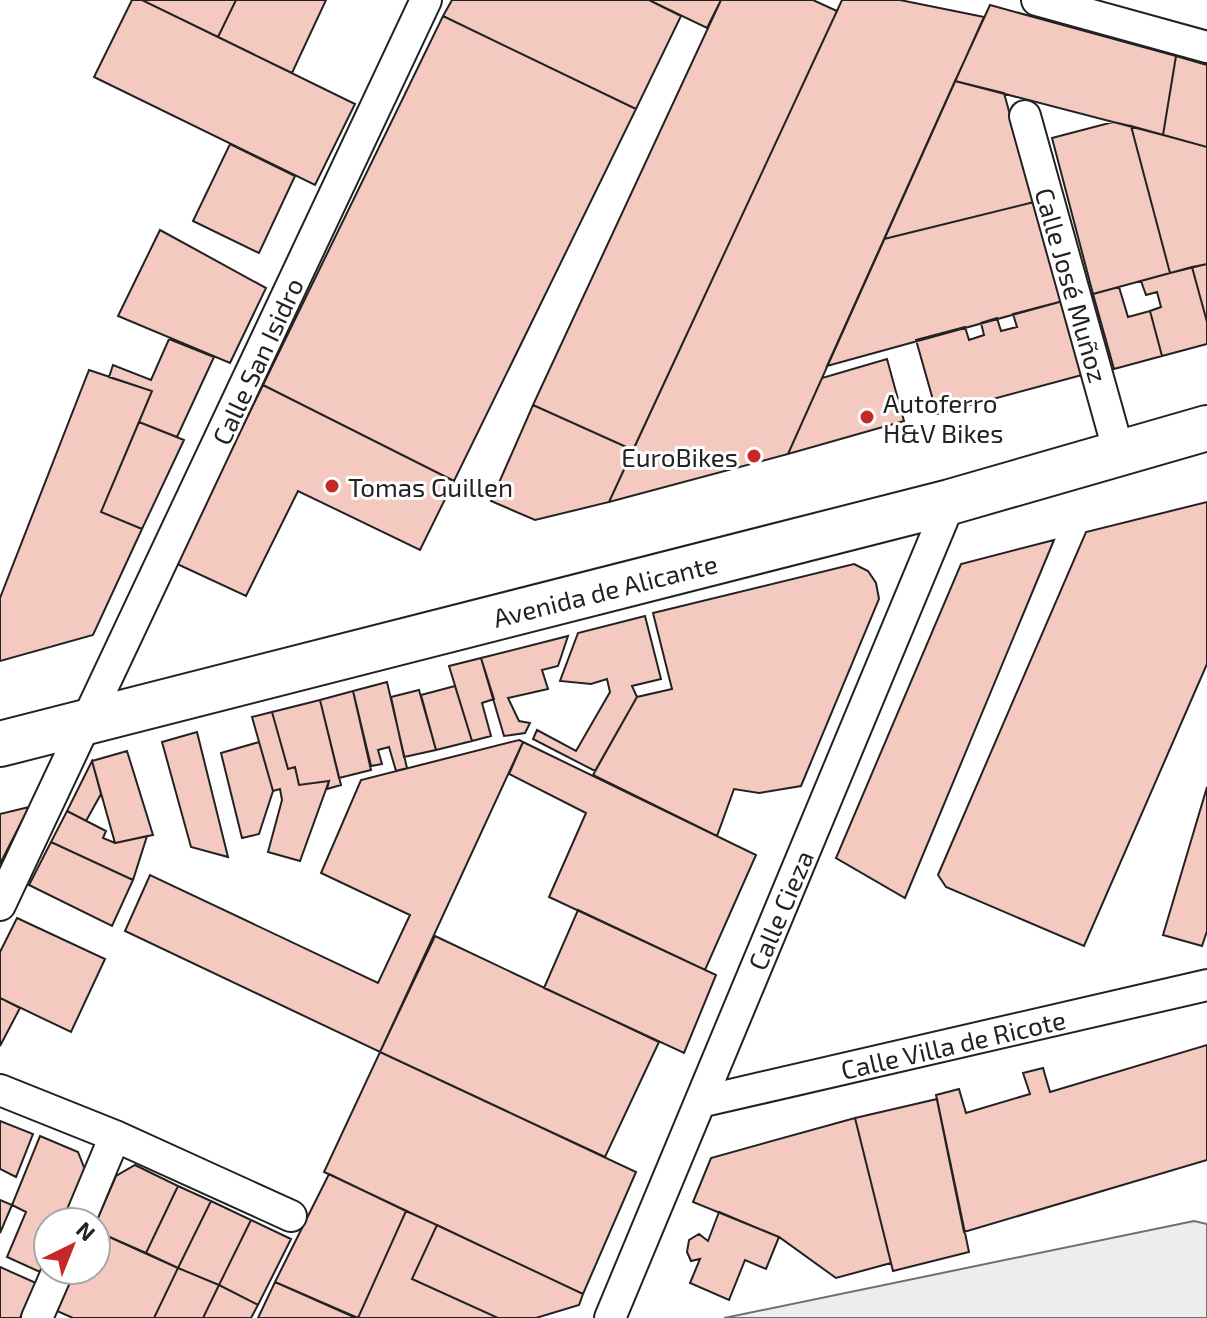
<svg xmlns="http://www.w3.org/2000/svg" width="1207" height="1318" font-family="'Exo 2',sans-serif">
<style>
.parking{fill:#ededed;stroke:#6f6f6f;stroke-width:2}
.building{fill:#f3c9c0;stroke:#222;stroke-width:2}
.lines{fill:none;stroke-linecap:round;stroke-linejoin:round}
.minor-casing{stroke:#222;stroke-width:34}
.primary-casing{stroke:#222;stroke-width:48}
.minor{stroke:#fff;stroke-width:30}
.primary{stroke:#fff;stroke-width:44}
.poi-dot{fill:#c62828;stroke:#fff;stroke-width:3}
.labels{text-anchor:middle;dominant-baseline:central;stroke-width:6;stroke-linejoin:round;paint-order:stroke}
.street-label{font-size:26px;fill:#222;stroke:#fff}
.poi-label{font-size:26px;fill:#222;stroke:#fff;text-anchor:start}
</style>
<rect width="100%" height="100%" fill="#fff"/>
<path class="parking" d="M1194,1221l13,3v94h-483z"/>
<path class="building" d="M132,0h10l213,104 -40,81 -221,-108z
M142,0h94l-18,37z
M236,0h90l-34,73 -74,-36z
M452,0h197l32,16 -45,93 -193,-93z
M649,0h72l-14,28z
M721,0h92l24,11 -204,439 -100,-45z
M842,0h58l84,17 -196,437 -179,48z
M990,5l186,51 -13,79 -208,-54z
M443,16l193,93 -182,372 -191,-96z
M1176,56l31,9v82l-44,-12z
M955,81l49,12 30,109 -150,37z
M1113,122l18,4 39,147 -77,21 -41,-156z
M1131,126l76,21v117l-37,9z
M230,144l65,32 -36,77 -66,-32z
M1034,202l29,99 -236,65 57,-127z
M160,230l106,58 -36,75 -112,-47z
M1207,264v58l-15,-55z
M1192,267l15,55v22l-45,12 -12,-45 11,-4 -4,-15 -11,3 -5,-14z
M1119,287l9,30 22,-6 12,45 -48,13 -21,-75z
M1063,301l19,74 -145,39 -21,-74 49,-13 4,13 15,-5 -3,-12 16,-5 4,13 16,-4 -4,-13z
M169,339l45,18 -37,80 -38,-15 13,-31 -43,-14 4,-12 38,15z
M887,359l17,62 -116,33 34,-76z
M89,370l63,21 -51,121 41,17 -49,106 -93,26v-63z
M263,385l191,96 -34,69 -122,-59 -52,105 -71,-33z
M533,405l100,45 -24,52 -74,18 -44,-19z
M139,422l45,18 -42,89 -41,-17z
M1207,502v162l-123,282 -138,-59 -8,-12 148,-343z
M1054,540l-149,358 -69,-40 125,-294z
M854,564l14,7 8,12 3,16 -78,187 -42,7 -25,-4 -17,47 -124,-61 44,-78 35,-8 -19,-76z
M645,616l16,63 -29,7 5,11 -42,74 -62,-32 4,-9 39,21 34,-59 -3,-13 -16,5 -31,-3 18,-48z
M568,636l-10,30 -16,4 6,19 -40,9 11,23 11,2 -5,10 -21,3 -23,-78z
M481,658l13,41 -12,4 9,33 -19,5 -23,-75z
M387,682l20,86 -11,3 -7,-24 -11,3 4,14 -11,2 -18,-75z
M455,686l17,55 -36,9 -15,-55z
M419,690l17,60 -32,7 -13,-60z
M353,691l18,79 -32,8 -19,-78z
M320,700l21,85 -14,4 2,-8 -30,4 -4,-18 -7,2 -16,-57z
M272,712l16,57 7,-2 4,18 30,-4 -29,80 -32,-9 14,-52 -2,-11 -7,2 -21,-74z
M197,732l31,125 -37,-10 -29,-105z
M519,740l4,2 -143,310 -255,-121 25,-56 228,108 32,-68 -89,-42 40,-93z
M259,742l14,49 -14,43 -17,4 -21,-85z
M523,742l233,113 -51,115 -156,-73 37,-84 -77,-39z
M127,751l26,84 -38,8 -23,-82z
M92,761l9,33 -15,27 -19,-10z
M1207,787v144l-5,15 -39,-11z
M29,807l-29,57v-50z
M67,811l39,20 -3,7 12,5 32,-7 -14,44 -82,-38z
M51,842l82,38 -21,46 -83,-41z
M578,910l138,65 -32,78 -140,-65z
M17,918l88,41 -34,73 -71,-34v-46z
M435,936l224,106 -54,115 -225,-105z
M0,998l20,10 -20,38z
M1207,1045v115l-243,72 -28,-137 23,-6 7,24 64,-19 -7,-21 20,-5 7,24z
M380,1052l256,120 -53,122 -259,-122z
M937,1099l32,153 -76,19 -38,-153z
M855,1118l36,145 -55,15 -57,-41 -86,-35 18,-44z
M0,1121l33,13 -17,43 -16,-8z
M40,1136l38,16 7,18 -23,52h-14v33l-8,17 -33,-15 19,-45 -14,-7z
M135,1165l43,21 -32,67 -50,-22v-9l20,-46z
M329,1174l77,37 -48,107 -83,-36z
M178,1186l33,15 -33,67 -32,-15z
M0,1200l12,5 -12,28z
M211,1201l40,19 -32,65 -41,-17z
M406,1211l31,14 -25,54 86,39h-140z
M719,1212l60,25 -13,32 -21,-9 -16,40 -39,-17 10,-24 -9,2 -4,-9 2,-12 10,-6 9,7z
M251,1220l40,19 -33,66 -39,-20z
M437,1225l146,69 -4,11 -43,13h-38l-86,-39z
M96,1231l82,37 -24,50h-81l-16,-7 18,-41h21z
M0,1267l36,16 -16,35h-20z
M178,1268l41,17 -16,33h-49z
M275,1282l81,36h-98z
M219,1285l39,20 -7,13h-48z"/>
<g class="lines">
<g class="minor-casing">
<path id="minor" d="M1037,0l170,47
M1025,116l94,337
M0,905l426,-905
M0,1090l115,46 176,80
M700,1102l507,-117
M79,1222l36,-86
M37,1318l21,-48
M610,1318l340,-816"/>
</g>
<g class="primary-casing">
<path id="primary" d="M0,744l950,-242 257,-74"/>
</g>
<use href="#minor" class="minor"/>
<use href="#primary" class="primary"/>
</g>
<g class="poi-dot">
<circle cx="867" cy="417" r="8"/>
<circle cx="754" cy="456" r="8"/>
<circle cx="332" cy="486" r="8"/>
</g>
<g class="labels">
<g class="street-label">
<text transform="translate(1072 285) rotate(74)">Calle José Muñoz</text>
<text transform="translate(257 361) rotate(-65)">Calle San Isidro</text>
<text transform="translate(605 590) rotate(-14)">Avenida de Alicante</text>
<text transform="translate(780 910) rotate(-67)">Calle Cieza</text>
<text transform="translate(953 1044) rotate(-13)">Calle Villa de Ricote</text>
</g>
<g class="poi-label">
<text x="883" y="402">Autoferro<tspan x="883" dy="30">H&amp;V Bikes</tspan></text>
<text x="738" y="456" text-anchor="end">EuroBikes</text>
<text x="348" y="486">Tomas Guillen</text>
</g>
</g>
<g transform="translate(72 1246) rotate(43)"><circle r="38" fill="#ffffff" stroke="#a7a7a7" stroke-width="2"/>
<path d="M0-6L14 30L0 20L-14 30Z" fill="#c62828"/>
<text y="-12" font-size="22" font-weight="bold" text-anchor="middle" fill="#222222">N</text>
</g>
</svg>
